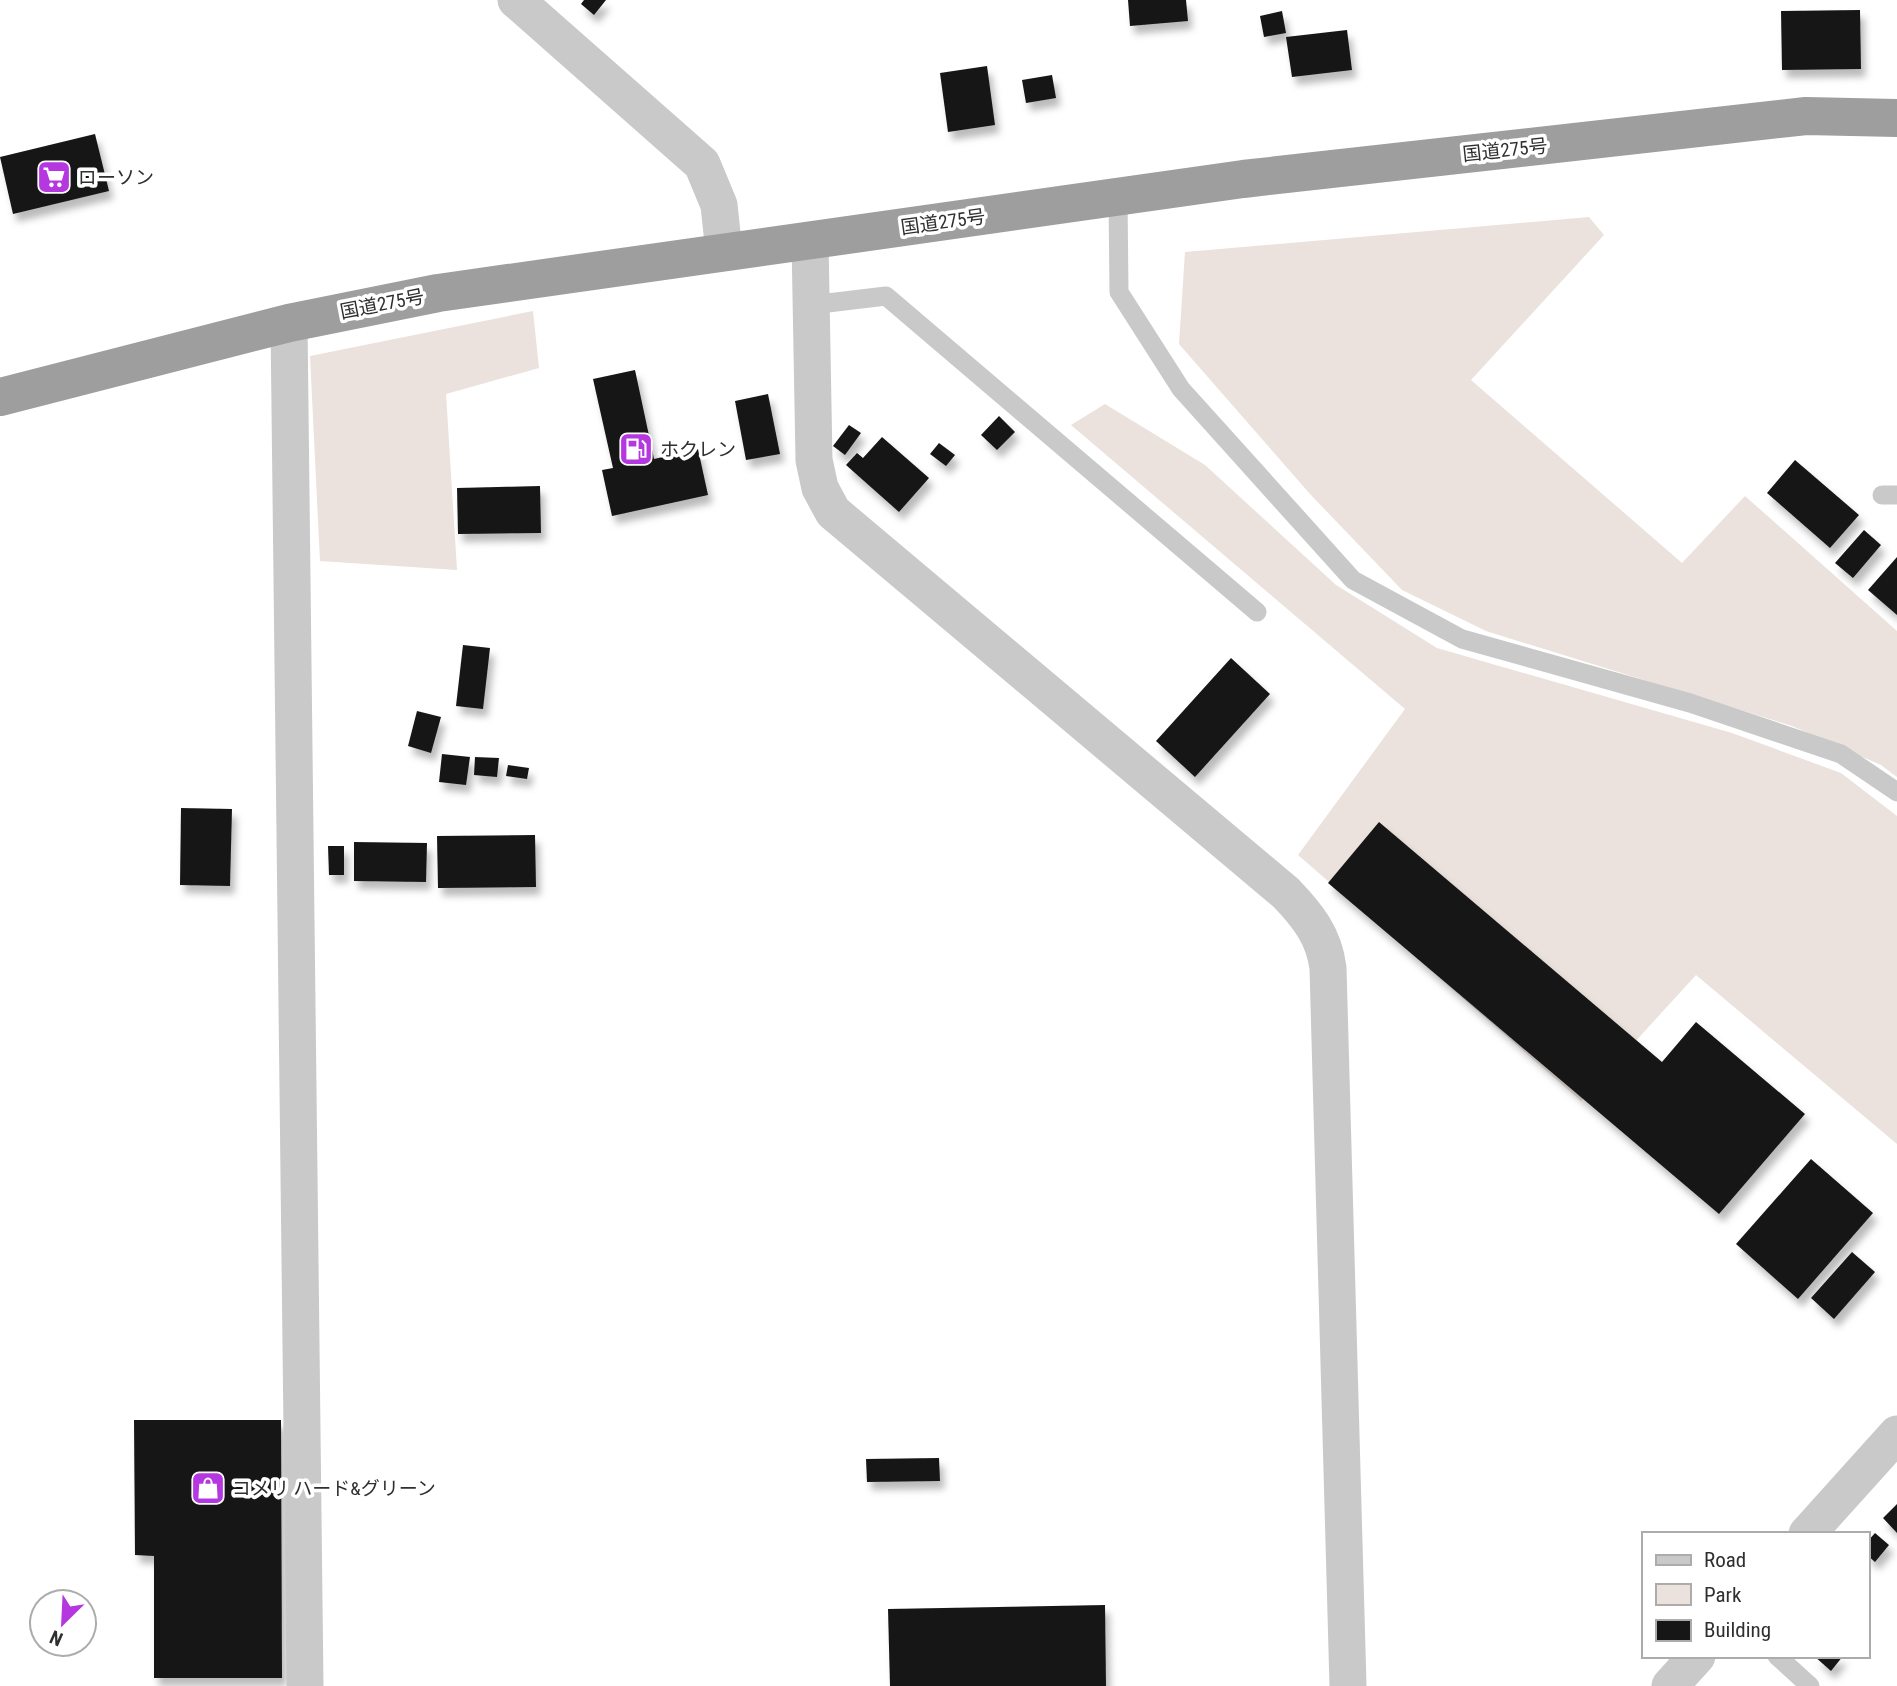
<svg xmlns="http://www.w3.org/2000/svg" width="1897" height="1686" font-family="'Roboto Condensed','Noto Sans JP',sans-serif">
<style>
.green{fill:#ebe1dd}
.building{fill:#161616;filter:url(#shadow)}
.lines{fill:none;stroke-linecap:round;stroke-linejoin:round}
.service{stroke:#c9c9c9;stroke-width:19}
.minor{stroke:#c9c9c9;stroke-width:37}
.trunk{stroke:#9e9e9e;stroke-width:38}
.labels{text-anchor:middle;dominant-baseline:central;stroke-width:7;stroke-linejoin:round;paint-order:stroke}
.street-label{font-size:19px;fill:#2f2f2f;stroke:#fff}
.poi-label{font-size:19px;fill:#2f2f2f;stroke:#fff;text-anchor:start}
</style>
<defs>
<filter id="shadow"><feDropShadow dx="4.5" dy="8" stdDeviation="3.5" flood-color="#0004"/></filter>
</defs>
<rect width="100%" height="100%" fill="#fff"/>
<path class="green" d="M1589,217l15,18 -133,145 211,183 63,-67 152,135v146l-16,-12 -89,-39 -306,-95 -84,-41 -92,-96 -131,-150 6,-92z
M533,311l6,57 -93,26 11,176 -137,-9 -10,-205z
M1105,404l100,61 131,120 101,63 295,85 109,40 56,43v328l-201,-169 -115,126 -283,-246 107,-146 -334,-284z"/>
<path class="building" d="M584,0h22l-12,15 -13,-11z
M1128,0h58l2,21 -58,5z
M1860,10l1,59 -79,1 -1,-59z
M1282,11l4,22 -22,4 -4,-21z
M1347,30l5,40 -60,7 -6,-40z
M987,66l8,59 -47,7 -8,-59z
M1052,75l4,23 -30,5 -4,-23z
M95,134l14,57 -96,23 -13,-57z
M635,370l19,89 44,-10 10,46 -96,21 -10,-46 11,-2 -20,-89z
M768,394l12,60 -34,6 -11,-59z
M999,416l16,16 -18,18 -16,-15z
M849,425l12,8 -16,22 -12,-9z
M882,437l47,41 -30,34 -53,-47 11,-12 6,5z
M939,443l16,12 -9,11 -16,-12z
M1795,460l64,55 -29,33 -63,-55z
M540,486l1,47 -83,1 -1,-46z
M1864,530l17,15 -28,33 -18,-15z
M1897,557v58l-29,-25z
M463,645l27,3 -7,61 -27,-3z
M1231,658l39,36 -75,83 -39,-36z
M417,711l24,6 -10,36 -23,-7z
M442,754l28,3 -4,28 -27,-3z
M475,757l24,1 -2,19 -23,-2z
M508,765l21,3 -2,11 -21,-3z
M181,808l51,1 -2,77 -50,-1z
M1379,822l283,240 34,-40 109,92 -86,100 -391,-331z
M535,835l1,52 -98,1 -1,-52z
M354,842l73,1 -1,39 -72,-1z
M328,846h16v29h-15z
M1811,1159l62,54 -75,86 -62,-55z
M1852,1252l23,20 -41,47 -23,-21z
M134,1420h147l1,258h-128v-122l-19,-1z
M939,1458l1,23 -73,1 -1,-23z
M1897,1504v29l-14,-15z
M1875,1533l14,12 -14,17 -8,-7v-13z
M1105,1605l1,81h-216l-2,-77z
M1814,1656h29l-12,15z"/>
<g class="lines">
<path class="service" d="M1118,197l1,95 62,97 172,191 109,59 228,64 151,51 56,38
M811,305l75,-9 371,316
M1882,495h15
M1777,1656l33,30"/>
<path class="minor" d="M516,0l186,164 17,41 5,47
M810,241l4,219 6,28 13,24 453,381c22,23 38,43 42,75l20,718
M289,323l16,1363
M1807,1534l90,-100
M1670,1686l27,-30"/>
<path class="trunk" d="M0,397l289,-74 149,-30 805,-114 563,-63 91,2"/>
</g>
<defs>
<g id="supermarket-square" transform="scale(1.75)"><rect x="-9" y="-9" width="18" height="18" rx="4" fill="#b437df" stroke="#fff"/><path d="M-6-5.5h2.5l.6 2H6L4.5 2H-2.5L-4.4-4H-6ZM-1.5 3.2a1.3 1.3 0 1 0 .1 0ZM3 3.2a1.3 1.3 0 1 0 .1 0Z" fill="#fff"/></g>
<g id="fuel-square" transform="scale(1.75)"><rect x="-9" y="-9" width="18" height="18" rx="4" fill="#b437df" stroke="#fff"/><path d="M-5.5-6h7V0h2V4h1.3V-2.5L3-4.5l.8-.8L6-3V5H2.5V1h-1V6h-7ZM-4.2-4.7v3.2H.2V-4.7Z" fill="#fff"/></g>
<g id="shop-square" transform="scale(1.75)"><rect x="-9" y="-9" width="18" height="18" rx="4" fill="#b437df" stroke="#fff"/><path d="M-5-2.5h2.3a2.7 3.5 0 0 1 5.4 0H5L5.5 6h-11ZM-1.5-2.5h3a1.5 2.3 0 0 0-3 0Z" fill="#fff"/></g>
</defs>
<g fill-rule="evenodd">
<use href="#supermarket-square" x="54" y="177"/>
<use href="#fuel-square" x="636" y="449"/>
<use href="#shop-square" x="208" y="1488"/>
</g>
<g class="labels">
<g class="street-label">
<text transform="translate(1505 150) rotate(-6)">国道275号</text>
<text transform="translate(943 222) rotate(-8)">国道275号</text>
<text transform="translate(382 304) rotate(-11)">国道275号</text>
</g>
<g class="poi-label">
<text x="78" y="177">ローソン</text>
<text x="660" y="449">ホクレン</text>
<text x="232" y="1488">コメリ ハード&amp;グリーン</text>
</g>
</g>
<rect x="1642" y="1532" width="228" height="126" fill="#ffffff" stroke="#acacac" stroke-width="2"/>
<rect x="1656" y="1555" width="35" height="10" fill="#c9c9c9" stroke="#acacac" stroke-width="2"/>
<text x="1704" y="1567" font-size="21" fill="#2f2f2f">Road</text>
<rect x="1656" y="1584" width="35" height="21" fill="#ebe1dd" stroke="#acacac" stroke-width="2"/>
<text x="1704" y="1602" font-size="21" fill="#2f2f2f">Park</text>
<rect x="1656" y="1620" width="35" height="21" fill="#161616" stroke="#acacac" stroke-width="2"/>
<text x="1704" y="1637" font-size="21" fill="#2f2f2f">Building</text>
<g transform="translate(63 1623) rotate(204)"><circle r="33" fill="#ffffff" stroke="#acacac" stroke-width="2"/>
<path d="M0-5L12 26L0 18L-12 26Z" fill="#b437df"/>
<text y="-10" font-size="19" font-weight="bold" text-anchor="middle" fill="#2f2f2f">N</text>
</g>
</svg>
